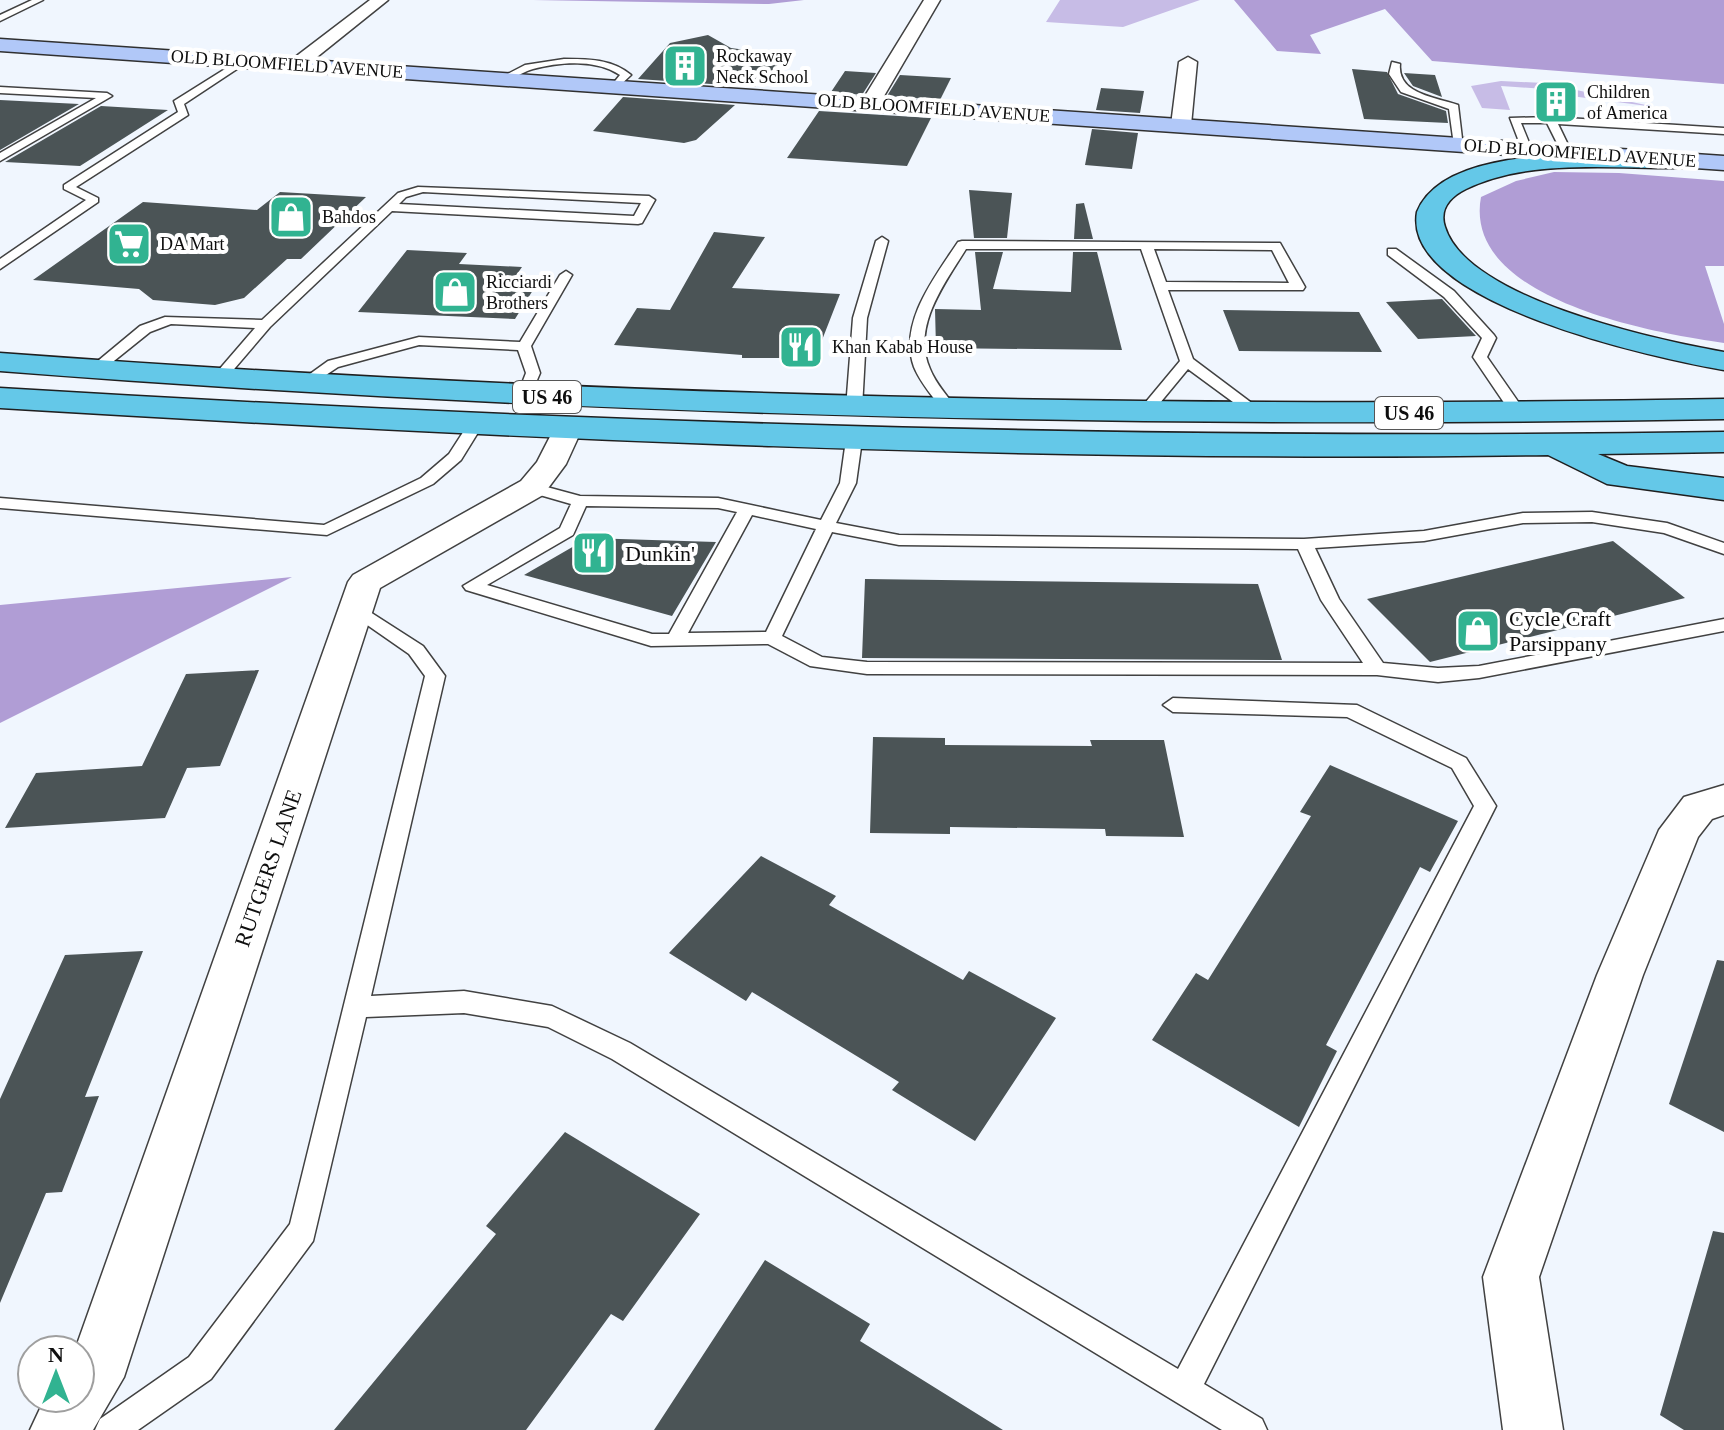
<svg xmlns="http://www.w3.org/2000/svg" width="1724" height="1430" font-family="'Times New Roman',serif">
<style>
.green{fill:#c7bce6}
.forest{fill:#b09dd5}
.building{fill:#4b5456}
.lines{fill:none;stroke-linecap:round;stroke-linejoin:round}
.lane-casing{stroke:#414141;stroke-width:3}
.street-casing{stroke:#414141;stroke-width:3}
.secondary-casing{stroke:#303030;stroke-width:3}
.highway-casing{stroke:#1f1f1f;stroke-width:3}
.lane{fill:#fff;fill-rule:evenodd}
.street{fill:#fff;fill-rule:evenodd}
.secondary{fill:#b1c8f8;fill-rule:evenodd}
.highway{fill:#64c8e8;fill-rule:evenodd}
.labels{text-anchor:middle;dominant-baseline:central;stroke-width:8;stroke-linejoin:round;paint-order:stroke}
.far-poi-label{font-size:18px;fill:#0e0e0e;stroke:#fff;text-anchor:start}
.far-street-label{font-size:18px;fill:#0e0e0e;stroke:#fff}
.shield{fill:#fff;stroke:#565656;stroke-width:2}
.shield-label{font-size:20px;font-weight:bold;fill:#0e0e0e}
.poi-label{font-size:22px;fill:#0e0e0e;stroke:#fff;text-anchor:start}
.street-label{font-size:22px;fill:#0e0e0e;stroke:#fff}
</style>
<rect width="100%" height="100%" fill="#f0f6fe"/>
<path class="green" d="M1060,0h140l-77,27 -77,-5z
M1501,81l43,2 111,24 -107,-14 -3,-4 -44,-3 9,24 -28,-2 -11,-22z"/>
<path class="forest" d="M533,0h271l-35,4z
M1234,0h490v84l-292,-23 -47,-52 -75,26 11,19 -44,-3z
M1554,172l65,1 105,8v85h-19l19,58v19c-72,-10 -262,-44 -243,-146l35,-16z
M292,577l-292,146v-118z"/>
<path class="building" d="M708,35l23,13 59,8 -35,31 -117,-8 32,-36z
M1352,69l35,3 11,22 48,17 2,12 -84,-4z
M845,71l31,2 -14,22 -31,-3z
M1404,73l31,2 7,22 -29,-11z
M900,75l51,3 -11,22 -53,-4z
M1101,88l43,3 -4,22 -44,-3z
M623,97l112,8 -39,35 -12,3 -91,-12z
M0,100l79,4 -79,46z
M101,106l67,4 -88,56 -75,-4z
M819,111l112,7 -24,48 -120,-8z
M1092,129l46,4 -6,36 -47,-4z
M969,190l43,3 -5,45h-33z
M280,192l86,5 -65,62h-14l-43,39 -29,7 -62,-5 -14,-11 -106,-9 110,-78 114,8z
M1084,203l9,36h-19l2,-35z
M714,232l51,5 -33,51 108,6 -25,64h-73v-3l-128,-10 23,-37 33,2z
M407,250l60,3 -8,11 63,3 -9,13 25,2 -23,37 -157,-7z
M975,252h28l-10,37 78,3 2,-40h24l25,98 -186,-2 -1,-39 46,1z
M1442,299l34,37 -58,3 -32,-37z
M1223,310l136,2 23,40 -143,-1z
M588,538l128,4 -44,74 -148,-41z
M1613,541l72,57 -255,64 -63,-63z
M865,579l393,5 24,76 -420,-2z
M259,670l-39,96 -33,2 -22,50 -160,10 31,-55 106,-7 44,-92z
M873,737l72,1v7l147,1 -2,-6h74l20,97 -78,-1 -1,-7 -155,-2v7l-80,-1z
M1330,765l128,56 -28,51 -10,-5 -94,178 11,6 -38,76 -147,-87 44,-67 12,7 103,-164 -11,-4z
M761,856l75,40 -7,9 134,75 6,-9 87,47 -81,123 -83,-51 7,-8 -147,-90 -6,9 -77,-48z
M143,951l-58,146 14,-1 -37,96 -16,1 -46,110v-204l65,-144z
M1717,960l7,1v171l-55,-28z
M565,1132l135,82 -77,107 -12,-7 -85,116h-192l162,-196 -10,-8z
M1713,1231l11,2v197h-40l-24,-15z
M765,1260l105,64 -10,17 143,89h-349z"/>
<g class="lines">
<g class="lane-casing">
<path id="lane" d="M32,0h11l-43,21v-6z
M241,59l8,2 -65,43 4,11 -112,72 22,11v4l-98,67v-10l86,-59 -22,-11v-4l114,-73 -4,-11z
M564,59c24,0 48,0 67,16l-15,14 -5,-3 9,-11c-24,-16 -60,-13 -87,-6 -12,3 -25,15 -35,10l27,-14z
M1392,62l8,2c-3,30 35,33 58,41l5,42 -9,-2 -5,-36 -48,-17 -12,-18z
M0,87l107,6 5,3 -112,65v-8l96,-55 -96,-5z
M1551,117l173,11v6l-166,-10 14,29 -5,3 -5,-3 -15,-30h-26l11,27 -9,2 -13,-34z
M418,187l231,9 6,4 -13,23 -4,1 -246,-13 -122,116 -47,55 -12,-3 44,-51 -84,-4 -21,8 -51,41 -12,-3 53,-44 25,-9 97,3 136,-127zM423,192l218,11 -7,13 -235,-12 7,-7z
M882,237l6,4 -21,77 -5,90 -8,5 -8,-5 7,-90 23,-77z
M962,241l318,2 25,44 -2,3h-135l25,69 72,54 -3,3h-10l-64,-47 -38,46h-10v-6l40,-48 -39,-112h-175c-21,34 -55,78 -36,120 6,15 18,28 28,41l-8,5 -5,-2c-11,-15 -24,-29 -31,-46 -16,-44 21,-90 44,-125zM1154,249l118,1 17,33 -123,-1z
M1388,249h8l58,42 40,44 2,3 -9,19 39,56 -3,3h-10l-40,-59 9,-19 -38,-41 -56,-42z
M566,271l6,4 -41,71 9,27 -11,26 -5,1 -7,-4 9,-23 -8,-23 -99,-5 -81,22 -30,20 -12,-3 32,-23 91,-24 101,5 40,-67z
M474,421l8,5 -21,34 -28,24 -106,51 -327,-27v-10l324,27 97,-47 28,-24 20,-31z
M854,435l8,5 -6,43 -20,40 63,12 405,4 120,-8 99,-18 69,-1 75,11 57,20v11l-60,-21 -72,-11 -69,1 -99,18 -109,7 24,51 44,64 55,5 41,-2 245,-47v12l-245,47 -41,4 -61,-7 -510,-1 -57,-8 -42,-22 -117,2 -185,-56 -3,-4 97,-58 11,-24 -45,-13v-6l6,-2 48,13 138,2 103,22 19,-37 6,-43zM586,506l132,2 19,4 -68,122h-17l-165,-49 86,-50zM752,515l64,14 -50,103 -78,1zM832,532l67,13 399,4 23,51 42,63 -496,-1 -45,-5 -40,-21z
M356,603l67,43 22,30 -74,320 93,-5 88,15 78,37 548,326 296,-563 -22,-38 -105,-51 -174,-5 -10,-7 10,-7 184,7 109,53 30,48 -292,578 58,35 5,11h-45l-610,-371 -64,-32 -84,-14 -98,4 -53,224 -102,138 -73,51h-43l5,-11 89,-62 101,-133 135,-548 -16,-22 -59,-41 -3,-4z"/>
</g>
<g class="street-casing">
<path id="street" d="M370,0h18l-86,69h-12v-8z
M924,0h16l-63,108h-14l-3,-4z
M1188,57l9,5 -6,63 -10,6 -10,-6 8,-63z
M567,420l10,3 5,6 -16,35 -23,31 -163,93 -256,789 -31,53h-63l15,-32h35v-48h-5l273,-768 5,-7 168,-94 16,-19 20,-39z
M1724,785v30l-12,4 -14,18 -55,138 -104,302 24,153h-60l-20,-153 114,-302 62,-145 25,-33z"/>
</g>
<g class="secondary-casing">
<path id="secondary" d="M0,39l1724,117v14l-1724,-119z"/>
</g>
<g class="highway-casing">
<path id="highway" d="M1600,154h82l12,7 -12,7c-69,1 -153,-10 -216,21 -16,8 -27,20 -21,38 22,72 211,113 279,125v18c-64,-11 -323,-66 -307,-158 23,-57 131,-57 183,-58z
M0,353c574,43 1148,56 1724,46v20c-577,10 -1149,-3 -1724,-48z
M0,388c575,35 1148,53 1724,44v20l-126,2 29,12 97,12v22l-117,-16 -59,-29c-516,8 -1033,-16 -1548,-47z"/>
</g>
<use href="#lane" class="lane"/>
<use href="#street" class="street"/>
<use href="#secondary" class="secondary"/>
<use href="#highway" class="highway"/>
</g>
<defs>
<g id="building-square" transform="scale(2.3)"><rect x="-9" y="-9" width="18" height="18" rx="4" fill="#31b391" stroke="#fff"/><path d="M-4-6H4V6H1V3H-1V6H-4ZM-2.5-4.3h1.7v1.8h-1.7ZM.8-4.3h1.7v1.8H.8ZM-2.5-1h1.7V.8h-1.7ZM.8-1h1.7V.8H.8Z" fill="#fff"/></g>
<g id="shop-square" transform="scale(2.3)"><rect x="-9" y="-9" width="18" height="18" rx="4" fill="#31b391" stroke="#fff"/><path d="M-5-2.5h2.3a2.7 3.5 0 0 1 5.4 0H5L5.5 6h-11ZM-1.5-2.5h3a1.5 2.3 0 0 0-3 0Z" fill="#fff"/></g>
<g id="supermarket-square" transform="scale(2.3)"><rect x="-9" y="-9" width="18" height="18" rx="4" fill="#31b391" stroke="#fff"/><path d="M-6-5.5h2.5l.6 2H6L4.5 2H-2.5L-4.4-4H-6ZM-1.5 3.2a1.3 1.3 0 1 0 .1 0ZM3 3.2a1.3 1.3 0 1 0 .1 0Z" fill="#fff"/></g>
<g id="restaurant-square" transform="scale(2.3)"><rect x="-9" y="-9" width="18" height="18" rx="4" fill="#31b391" stroke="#fff"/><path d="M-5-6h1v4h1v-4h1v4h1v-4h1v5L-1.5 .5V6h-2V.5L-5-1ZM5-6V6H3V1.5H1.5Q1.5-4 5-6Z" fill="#fff"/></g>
</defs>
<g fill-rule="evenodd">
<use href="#building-square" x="685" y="66"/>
<use href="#building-square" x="1556" y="102"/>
<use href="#shop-square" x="291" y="217"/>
<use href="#supermarket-square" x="129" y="244"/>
<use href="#shop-square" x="455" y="292"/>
<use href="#restaurant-square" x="801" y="347"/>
<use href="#restaurant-square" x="594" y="553"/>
<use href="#shop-square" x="1478" y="631"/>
</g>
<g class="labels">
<g class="far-poi-label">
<text x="716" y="56">Rockaway<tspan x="716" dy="21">Neck School</tspan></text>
<text x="1587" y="92">Children<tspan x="1587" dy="21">of America</tspan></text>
<text x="322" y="217">Bahdos</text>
<text x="160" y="244">DA Mart</text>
<text x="486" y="282">Ricciardi<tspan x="486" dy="21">Brothers</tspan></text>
<text x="832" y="347">Khan Kabab House</text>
</g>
<g class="far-street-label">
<text transform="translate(287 64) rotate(4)">OLD BLOOMFIELD AVENUE</text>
<text transform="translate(934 108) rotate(4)">OLD BLOOMFIELD AVENUE</text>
<text transform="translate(1580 153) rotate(4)">OLD BLOOMFIELD AVENUE</text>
</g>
<g class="shield">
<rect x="513" y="381" width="68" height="32" rx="6"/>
<rect x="1375" y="397" width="68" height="32" rx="6"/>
</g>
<g class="shield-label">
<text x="547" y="397">US 46</text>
<text x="1409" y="413">US 46</text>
</g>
<g class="poi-label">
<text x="625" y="553">Dunkin'</text>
<text x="1509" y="618">Cycle Craft<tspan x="1509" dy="25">Parsippany</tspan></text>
</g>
<g class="street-label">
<text transform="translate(268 868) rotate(-71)">RUTGERS LANE</text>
</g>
</g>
<g transform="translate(56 1374)"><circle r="38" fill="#ffffff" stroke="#9f9f9f" stroke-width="2"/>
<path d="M0-6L14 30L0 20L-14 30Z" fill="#31b391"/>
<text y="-12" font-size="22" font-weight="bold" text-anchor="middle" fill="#0e0e0e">N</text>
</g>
</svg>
